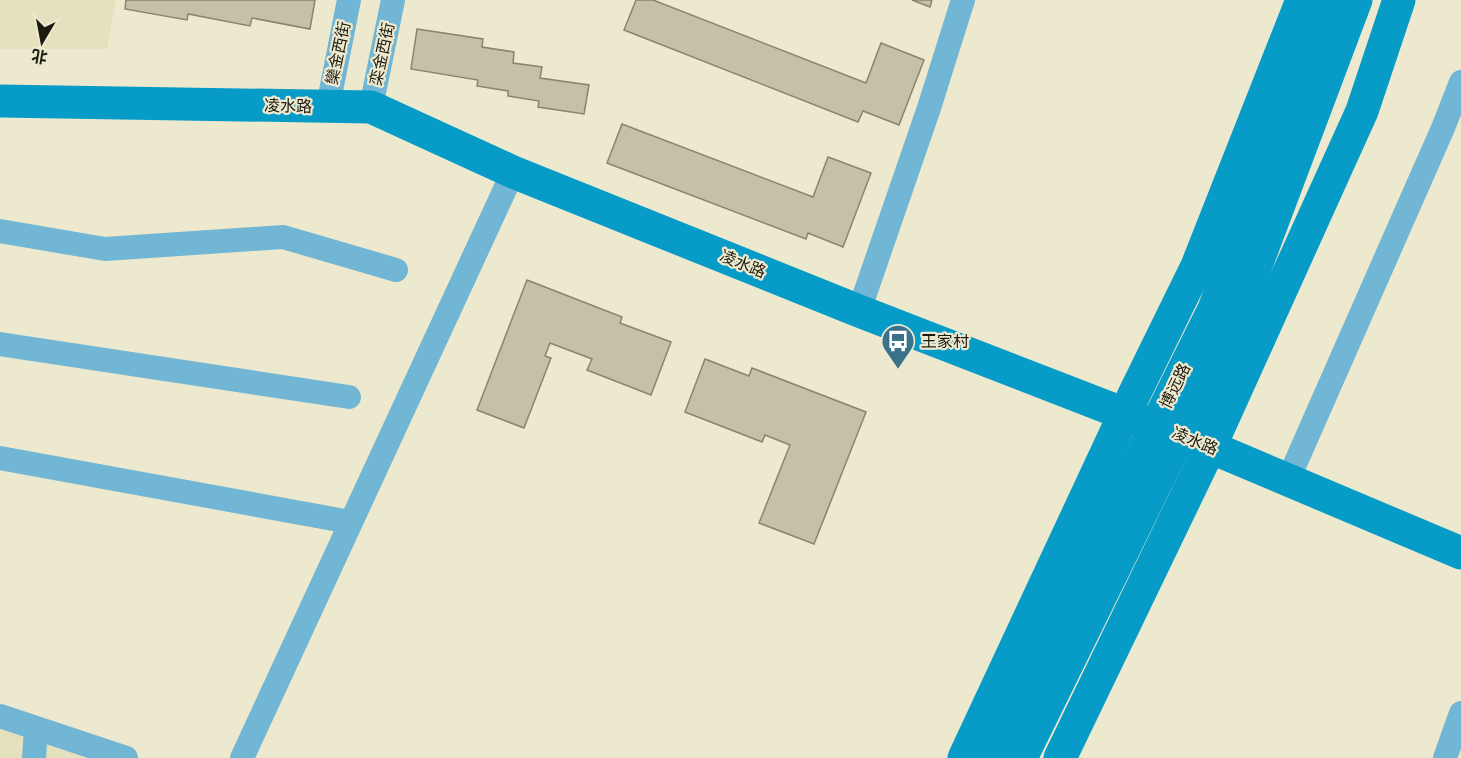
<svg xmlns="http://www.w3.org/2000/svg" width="1461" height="758" font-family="Montserrat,'Noto Sans SC',sans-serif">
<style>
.built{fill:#e5e0bd}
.building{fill:#c5c1a7;stroke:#88856c;stroke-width:1.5}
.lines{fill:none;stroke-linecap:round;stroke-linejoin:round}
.street{stroke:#71b6d4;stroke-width:24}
.secondary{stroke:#079bc8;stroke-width:33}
.secondary-bridge{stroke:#079bc8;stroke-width:33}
.labels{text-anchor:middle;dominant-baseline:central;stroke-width:4.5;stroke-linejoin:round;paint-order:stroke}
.street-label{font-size:16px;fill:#1c1a10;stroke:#ede9ce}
.poi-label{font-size:16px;fill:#1c1a10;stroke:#ede9ce;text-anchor:start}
</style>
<rect width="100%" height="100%" fill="#ede9ce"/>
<path class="built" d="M0,0h116l-9,49h-107z
M0,725l106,33h-106z"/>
<path class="building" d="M126,0h189l-5,29 -58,-11 -2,8 -62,-12 -1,6 -62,-11z
M636,0h17l213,83 15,-40 43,17 -25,65 -36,-14 -5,11 -234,-92z
M912,0h20l-2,7z
M417,29l66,10 -1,8 32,5 -1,11 29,4 -2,11 49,7 -5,29 -46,-7 1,-6 -31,-5v-5l-31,-5 1,-6 -67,-11z
M622,124l191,73 15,-40 43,16 -28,74 -35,-14 -2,6 -199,-76z
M527,280l95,37 -2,6 51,19 -20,53 -64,-25 5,-11 -42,-16 -5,13 6,2 -27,70 -47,-18z
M705,359l44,17 3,-8 114,44 -52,132 -55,-21 31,-78 -25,-10 -3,7 -77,-30z"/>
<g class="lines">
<path class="street" d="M328,106l21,-106
M371,107l22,-107
M0,231l105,18 178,-12 113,33
M859,311l70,-203 34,-108
M0,344l349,53
M0,458l350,64
M1288,480l155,-352 18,-46
M0,716l126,42
M34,758l2,-29
M242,758l271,-586
M1445,758l16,-45"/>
<path class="secondary" d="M0,101l371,6 142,65 346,139 351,136 251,106
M964,758l161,-345 72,-147 105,-266
M1060,758l150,-311 152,-336 37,-111"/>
<path class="secondary-bridge" d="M991,758l223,-449 112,-309
M1021,758l213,-434 122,-324"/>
</g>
<defs>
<g id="bus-pin" transform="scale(1.725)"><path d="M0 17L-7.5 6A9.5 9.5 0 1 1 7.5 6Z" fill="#38728b" stroke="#ede9ce"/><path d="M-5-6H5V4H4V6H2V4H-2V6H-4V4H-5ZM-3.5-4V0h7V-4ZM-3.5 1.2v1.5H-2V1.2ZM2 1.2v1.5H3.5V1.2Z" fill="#fff"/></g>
</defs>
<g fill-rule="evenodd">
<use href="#bus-pin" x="898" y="341"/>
</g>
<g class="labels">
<g class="street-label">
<text transform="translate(338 53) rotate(-78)">欒金西街</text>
<text transform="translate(382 54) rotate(-78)">栾金西街</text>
<text transform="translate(288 106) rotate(1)">凌水路</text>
<text transform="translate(743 264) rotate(22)">凌水路</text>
<text transform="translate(1175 386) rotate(-64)">博远路</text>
<text transform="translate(1195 441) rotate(22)">凌水路</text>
</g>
<g class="poi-label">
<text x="921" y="341">王家村</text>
</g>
</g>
<g transform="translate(42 42) rotate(190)" stroke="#ede9ce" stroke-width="4.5" paint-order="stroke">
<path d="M0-4.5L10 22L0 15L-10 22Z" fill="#1c1a10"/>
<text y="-9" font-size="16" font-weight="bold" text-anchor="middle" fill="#1c1a10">北</text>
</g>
</svg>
